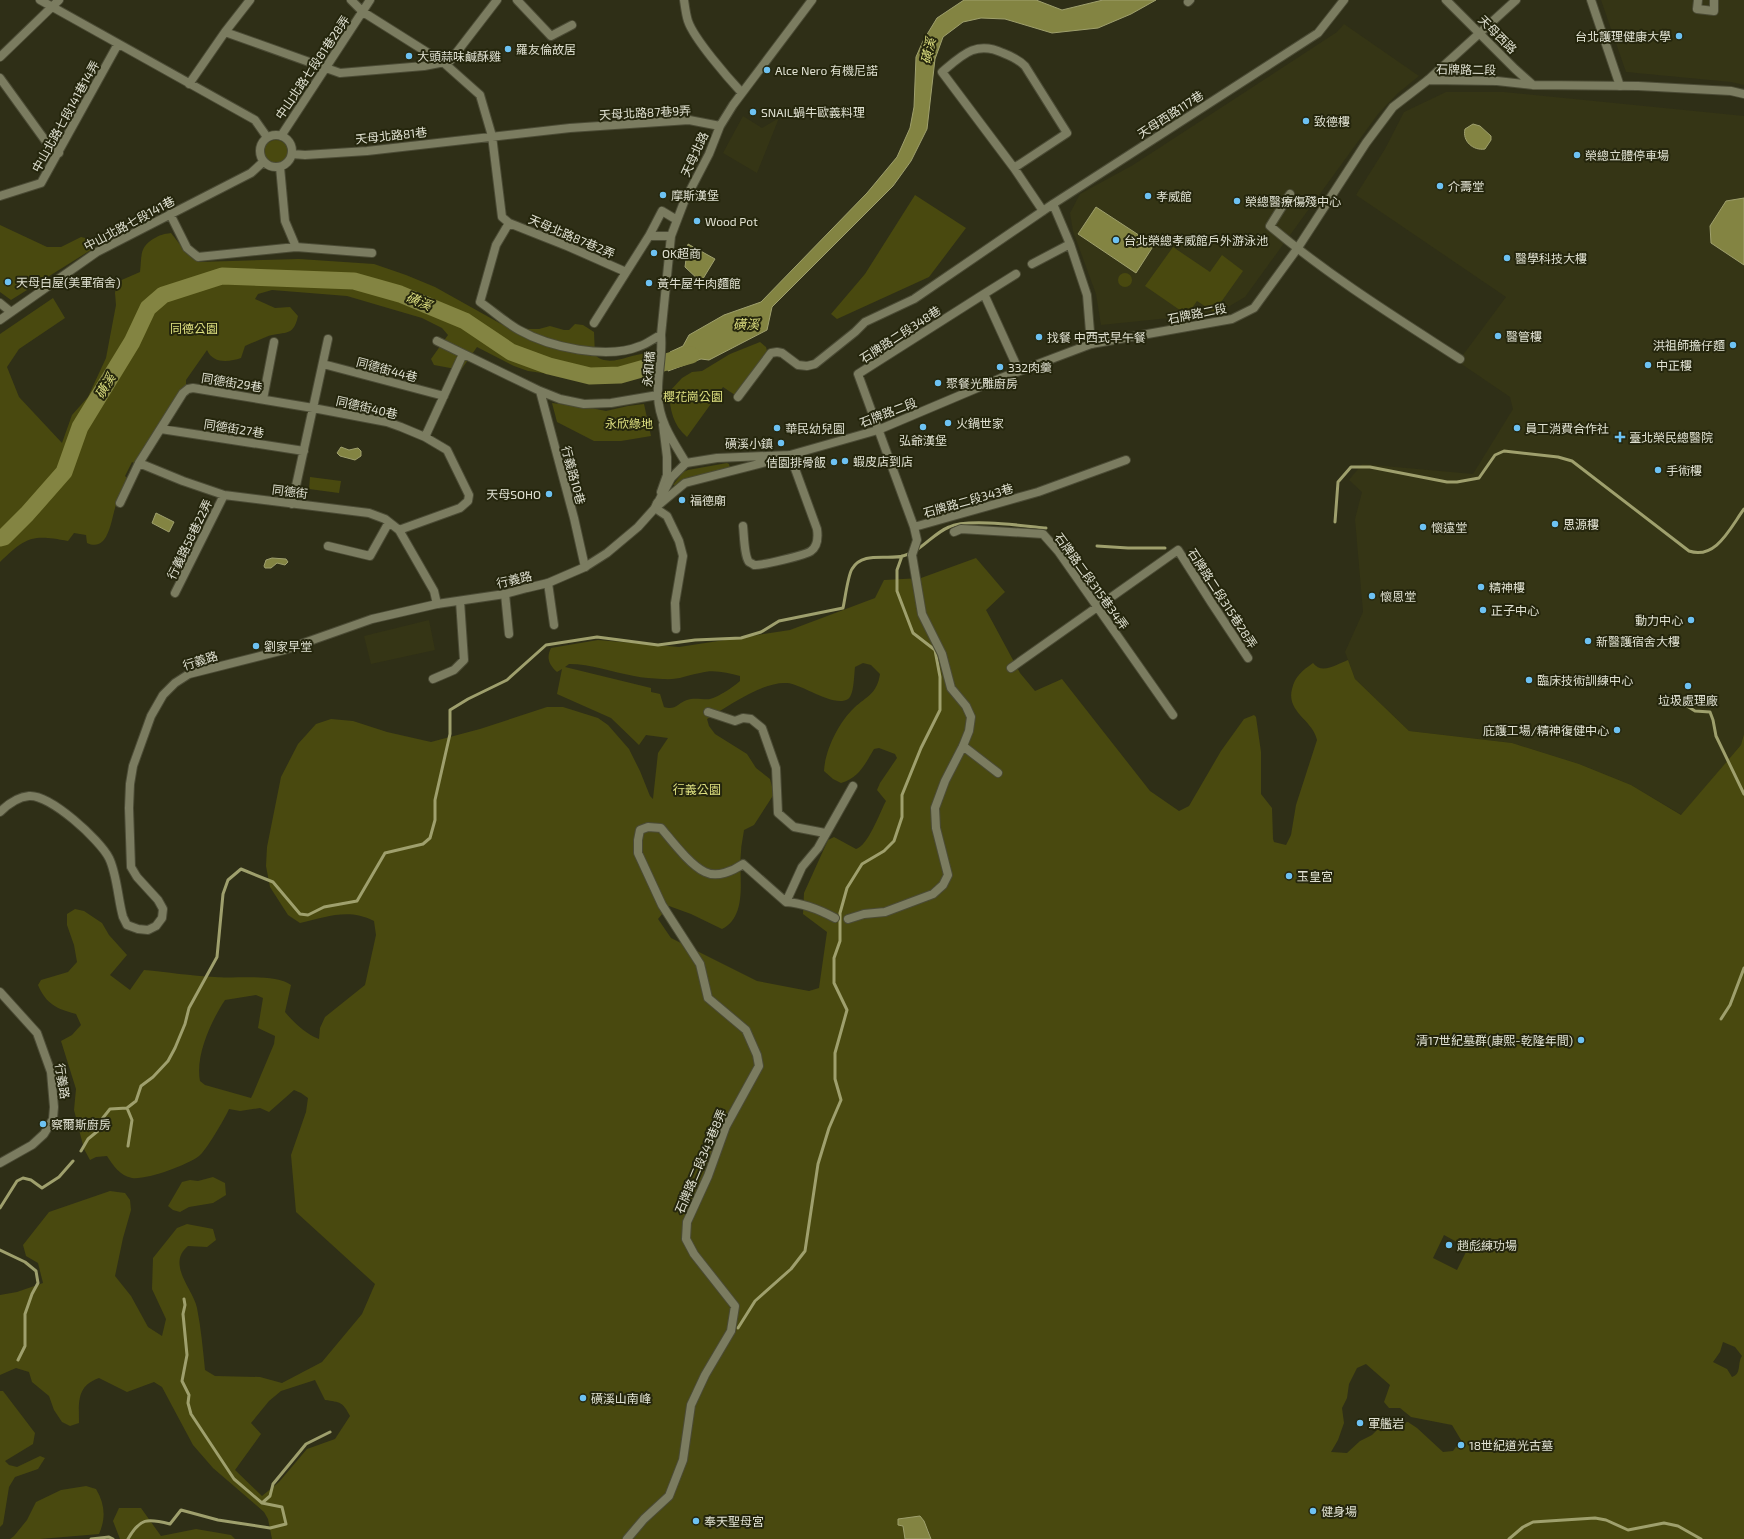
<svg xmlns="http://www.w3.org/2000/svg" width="1744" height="1539" font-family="'Exo 2','Noto Sans TC',sans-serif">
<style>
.built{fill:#353515}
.green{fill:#49490f;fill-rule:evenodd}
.water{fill:#838442;stroke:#9fa06d}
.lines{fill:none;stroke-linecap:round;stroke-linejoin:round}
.stream{stroke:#9fa06d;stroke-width:3}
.river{stroke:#838442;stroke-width:17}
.minor-casing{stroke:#4b4b35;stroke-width:10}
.tertiary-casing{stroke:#4b4b35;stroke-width:10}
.minor{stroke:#7b7c60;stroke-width:8}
.tertiary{stroke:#7b7c60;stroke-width:8}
.poi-dot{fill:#6dc2f3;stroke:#25260d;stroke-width:1.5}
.labels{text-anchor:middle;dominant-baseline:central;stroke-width:4;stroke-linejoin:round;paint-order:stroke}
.street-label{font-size:12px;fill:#e0e1d2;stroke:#25260d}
.poi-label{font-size:12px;fill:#e0e1d2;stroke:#25260d;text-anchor:start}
.park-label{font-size:12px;fill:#dfe181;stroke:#25260d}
.water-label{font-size:13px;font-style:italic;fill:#dcde7f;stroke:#25260d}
</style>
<rect width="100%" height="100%" fill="#2f2f17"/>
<path class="built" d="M1601,0h143v85l-13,-3 -105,-10z
M1344,24l75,52 -22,18 -19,20 -133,183 -27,16 -117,12 -5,-31 -23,-63 -3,-18 10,-19 53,-29 204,-133z
M1446,92h58l240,24v618l-3,11 -59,70 -51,-30 -52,-21 -67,-21 -103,-12 -54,-52 -10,-27 18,-40 -8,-93 7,-27 -13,-12 13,-16 111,10 40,-65 -3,-12 -50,-34v-4l46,-62 -150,-102 29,-46 19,-37z
M743,116l19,12 17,-10 -22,55 -34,-20z
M429,620l6,30 -64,14 -7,-28z"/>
<path class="green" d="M264 152a12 12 0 1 1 24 0a12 12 0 1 1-24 0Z
M915,195l51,33 -37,49 -92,42 -6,-5 34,-40z
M0,225l47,22h14l20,-10 8,2 5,9 -83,52 -11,-8z
M171,233l11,14 17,15 100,-3 75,5 32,11 29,12 68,38 26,4h10l11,-3 14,4h5l6,-6 8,1 11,7 1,23c16,15 39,-5 57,-1l3,6 -3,14 -39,5h-28l-57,-8 -14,-5 -37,-19 -16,23 -27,-5 -3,-6 17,-24 -6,-7 -20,-10 -75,-22 -75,-6 -14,4 -3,5 20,9 15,-1 8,9c-5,23 -15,14 -32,21 -7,3 -14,6 -21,9l-4,12c-12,4 -28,6 -34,-8l-21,30v5l-42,67 -10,11 -2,-1 -7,14 4,4c-5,8 -10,17 -13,25 -5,14 -7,48 -29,38l-1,-8 -12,-2 -6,8c-36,-7 -42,-4 -68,21v-228l53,-36 12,20 -46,31 -12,18 12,30 43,46 10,-28 16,-18 18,-39 10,-53 -1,-12 2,-11 23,-10c2,-16 -1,-24 13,-33 7,-4 10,-5 18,-6z
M1173,247l37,25 12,-17 21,16 -29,41 -17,-11 -10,14 -42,-29z
M1118 280a7 7 0 1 1 14 0a7 7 0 1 1-14 0Z
M760,342l6,5 1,4 -32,44 -12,-8 -36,50c-14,-12 -17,-27 -18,-45l13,-14 10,-6 10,-1 28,-17z
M552,403l39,5 15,3 22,-5 16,-2 7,32 -30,5h-27l-37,-19z
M727,463l2,1 1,4 -36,9 -18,9 -3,-1 10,-13 5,-2z
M310,477l31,4 -2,12 -30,-4z
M976,558l29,34 -19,18 34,63 15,18 27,-12 88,112 29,20 10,-5 32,-55 23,-32 10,-4 2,2 5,35v42l11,14 1,31 1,3 12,3 5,-10 5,-30 21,-65c-4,-20 -31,-28 -25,-51 3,-13 10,-18 21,-26 9,12 24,1 35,-3l7,19 54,52 103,12 67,21 52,21 50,30 60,-70 3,-11v805h-813l-3,-10 -25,-3 2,13h-633l-4,-20 -4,-7 -51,-44 -20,-23 -31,-58 -8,-5 -27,10 -28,-14c-23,8 -20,25 -20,45l-9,3 -8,-4 -8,-12 -5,-14 -17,-14 -3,-10 -13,-4 -16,7v-80l17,-3 26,-9 -5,-20 -12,-7 -3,-11 26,-33 61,-21 15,2 5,7 1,10 -8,28 -8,38 16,20 17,31 14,9 4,-17 -14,-30 1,-31 24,-30 10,-4 26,5 3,11 -9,7 -19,-1c-22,18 5,43 9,62 4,20 6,42 8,62l10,6 45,1 22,6 40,-21 40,-48 13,-30 -79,-72 -5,-57 15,-43 2,-14 -7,-5 -7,-3 -25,22 -9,-4 -20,3 -11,-2c-4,9 -23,42 -30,47 -12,9 -52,24 -67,22 -12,-2 -19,-13 -25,-22l-11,1 -6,3 -6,-11 -10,-39 2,-21 -15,-48 11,-6 9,-10 -5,-11c-19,-5 -30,-10 -38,-29l3,-5 27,-8 9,-10 -3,-17 -7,-20v-11l8,-5 9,2 18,12 7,12 18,20 -17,20 20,15 14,-20c23,2 47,6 71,7 20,2 60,-4 76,8l-6,27c9,11 21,22 34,27l1,-11 5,-11 40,-32 11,-50 -2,-14c-26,-13 -47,-4 -74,2l-12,-8 -18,-28 -4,-21 1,-19 14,-70 17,-33 18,-20 15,-5 22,2 34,11 44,10 49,-13 67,-22h16l35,11 10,7 21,24 11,22 10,25 3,3 5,-46 10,-15 -22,-3 -7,10 -28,-27 -54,-24 5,-25 -5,3c-8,-7 -11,-14 -6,-24l47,-8 81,7 111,-17 85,-32 9,-18 37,-2zM863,663l8,2 9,9c-3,20 -13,22 -26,34 -15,14 -29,42 -30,63l9,8 8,4c18,-5 24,-19 33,-34l5,-1 16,6 2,4 -17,25 -3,7 9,11c-6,11 -18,45 -30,48l-22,-12 -6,3 -24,53 -1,21 24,18 -8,56 -10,3 -52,-10 -86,-43 -13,-19 11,-13 22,8 31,15c27,-14 16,-53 19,-77 0,-7 2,-14 3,-22l10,-5 20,-31 -4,-15 -14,-11 -9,-14 -32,-20 -6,-8 -2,-7c20,-12 56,-38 80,-36 15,1 47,25 61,16 6,-3 6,-24 7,-32zM569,664c22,0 43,8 65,12 9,2 19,2 28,3 18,1 22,-3 38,-6 14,-4 27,0 40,3v5c-8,7 -20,15 -30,18 -7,1 -16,-2 -23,1 -9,3 -12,11 -23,7l-4,-13 -9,-2v-4l-86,-21zM256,995l7,3 -5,30 17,8 -1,8 -21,50 -2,4 -46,-13 -5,-4c-5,-25 11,-60 25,-81zM1444,1235l24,13 -11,22 -24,-12zM1723,1342l12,5 7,9c-5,7 0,18 -10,21l-5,-8 -14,-7 7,-10zM1366,1364l24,21 -6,17 5,6h11l11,9 41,8 9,15 -8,11 -10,1 -26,-24 -9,-6 -28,5 -8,8 -12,6 -13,12 -16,-1 7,-12 6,-17 -2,-15 5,-10 2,-14 8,-16zM315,1380l10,20c15,2 18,2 25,16l-15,23 -28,10 -28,33 -17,14 -27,-26 26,-36 -10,-11 18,-22 12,-10z
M213,1177l12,6 1,12 -13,8 -24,4 -9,5 -7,-2 -5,-4 14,-24 8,-2 8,1z
M0,1391h3l32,42 -2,11 -28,17 4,4 8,2 23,-11 5,2 -7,11 -23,8 -6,10 -6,37 -3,3z
M86,1486l10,3c9,15 10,29 3,45l-59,5h-30l4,-3 13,-16 9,-18 25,-12z
M119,1508h22l20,28 35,-7 35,6 4,4h-115l-7,-18z"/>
<path class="water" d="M964,0h72l26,10 41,-10h53l-25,14 -33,14 -46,5 -47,-14 -24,-1 -18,4 -20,15 -8,22 -8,70 -16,32 -18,25 -121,121 -5,23 -58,30 -8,-1 -33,12 2,-19 13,-6 6,-11 35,-20 37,-13 106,-109 30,-36 13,-29 4,-21 2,-50 7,-16 14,-23z
M1473,124l7,2 11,10v4l-6,9c-12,2 -23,-8 -20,-20z
M1744,198v67l-33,-22 -1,-17 16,-25z
M1096,207l58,38 -18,28 -58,-39z
M688,244l27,15 -14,23 -16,-15z
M341,447l8,3 9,-2 3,3v5l-6,4 -15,-4 -3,-3z
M156,513l18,9 -5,10 -17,-9z
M272,558l14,1 2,3 -3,3 -8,-2 -6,5h-6l-1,-2 2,-6z
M920,1516l4,5 7,18h-26l-2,-13 -5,-1v-6z"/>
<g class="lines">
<path class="stream" d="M1335,522l3,-40 13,-15h19l77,15h10l22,-4 16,-23 9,-4 54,6 14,4 117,90c27,9 41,-23 55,-42
M1097,546l31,2h37
M1687,706l8,5 15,1 3,8 3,16 28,58
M1721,1019l9,-14 14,-37
M127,1108l5,12 -4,26
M81,1151l7,-12 11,-9 3,-11 8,-10 17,-1 9,-7 5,-15 12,-9 15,-16 7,-13 10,-24 4,-16 28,-51 6,-63 5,-14 13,-11 32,13 27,32 8,1 16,-8 33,-6 28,-48 38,-9 7,-6 5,-18v-20l15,-66v-24l18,-11 39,-19 39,-35 51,-8 61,8 37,-5 46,-2 20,-6 18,-11 64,-13c2,-9 5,-33 9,-39 10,-18 35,-9 51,-13 19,-5 29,-22 46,-29 18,-9 76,-1 97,1
M0,1208l17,-27 6,-3 8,2 11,8 17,-11 14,-16
M0,1250l25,12 11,9 2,12 -6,11 -7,20v32l-7,14
M184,1299l1,6 -2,9 4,41 -5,26 7,14 -1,8 3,11 43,65 28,24
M738,1328l17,-27 36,-32 14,-18 13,-87 11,-36 12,-28 -6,-21v-26l12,-43 -13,-27v-25l6,-17v-28l7,-25 15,-24 22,-13 10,-10 8,-24v-22l19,-47 19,-38v-33l-5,-27 -22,-17 -16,-42v-21l5,-14
M91,1539l18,-2 4,2
M128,1539c12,-21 19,-21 42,-15l11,-14 37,10 52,8 16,-4 -4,-17 -20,-4 8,-7 3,-12 33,-40 24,-12
M1509,1539l14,-12 10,-5 62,-4 11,2 22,10 36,-7 14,3 23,13"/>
<path class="river" d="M0,538l4,-1 23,-23 37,-42 16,-45 52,-85 16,-34 15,-13 59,-19 132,5 46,13 65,27 46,31 38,14 41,10 30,-1 71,-20"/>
<g class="minor-casing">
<path id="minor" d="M40,0l215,120 12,17
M351,0l12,12 81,51 36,32 12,41 10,81 7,6 58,23 59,26
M517,0l34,36 21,-11
M684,0c1,7 2,15 4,21 6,18 41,58 54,72
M1591,0l29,86
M1698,0l-1,9 17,2v-11
M1188,2l2,-2
M225,32l115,41 84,-7 26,-5 47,-61
M0,57l59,-57
M0,78l47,65 12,10
M1428,80l88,-80
M189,84l36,-52 25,-32
M260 151a16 16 0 1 1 32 0a16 16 0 1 1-32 0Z
M281,136l89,-136
M292,154l13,1 62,-4 203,-23 119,-8 31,6
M280,167l5,54 11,26
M1014,168l53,-35 -42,-67c-7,-7 -14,-10 -22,-13 -27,-13 -41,2 -61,19l72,96 29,43
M1290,194l-20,32c59,50 125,91 190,133
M0,196l41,-13 77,-139
M1053,204l17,40 17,51 4,49
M170,214l17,34 11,9 98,-10 76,6
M509,223l-13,22 -16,57c13,9 25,20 39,28 30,17 88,30 121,16 7,-2 14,-8 21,-11
M649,236l13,-25 15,9
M1032,264l38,-20
M1016,274l-32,20 35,77
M984,294l-126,80 56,153 124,-35 88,-32
M0,303l11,9
M0,320l97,-68 154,-79 12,-11
M594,323l55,-87h22
M437,341l103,50 20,8 24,5 27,-1 47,-8
M323,364l121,32
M540,391l34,127 11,49
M738,397l33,-44 6,-1 5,1 16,12 9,1 8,-2 40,-32 10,-10 49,-23 139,-95 265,-171 26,-33
M263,399l11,-57
M161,429l143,22
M425,437l38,-83
M139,463l44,-70 5,-4 5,-1 120,20 74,14 14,5 24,10 22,13 22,45 -1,6 -8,7 -61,22
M686,463c-13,-22 -27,-41 -28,-67 -1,-21 5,-41 3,-61l10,-99 13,-34 25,-48 11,-28 13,-21 79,-105
M661,492l6,-17v-18l-4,-32
M120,503l19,-40 44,18 41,14 145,18 16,6 14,11 35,61 3,13
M657,503l-2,5 12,8 12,25 4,15 -8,47 1,26
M292,504l36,-165
M743,526c1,8 1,30 6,36 0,0 4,2 5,3 6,1 52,-10 57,-14 7,-5 7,-15 6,-22l-27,-74
M954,532l7,-3 82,5 15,17 115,164
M328,546l42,10 19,-34
M548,583l6,42
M175,593l49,-98
M505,594l4,40
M1011,668l167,-118 33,52 37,56
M433,679l21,-9 10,-10 -4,-59
M708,712l27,9 8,-3 8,1 11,9 14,40 2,45 16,14 31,6
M963,746l35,27
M786,902l16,-35 16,-19 35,-62
M848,919l16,-5 21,-2 48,-18 10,-9 5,-10 -12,-47 -1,-20 10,-27 18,-35 6,-15 2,-14 -5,-11 -15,-18 -9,-34 -20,-40 -10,-59 5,-15 -3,-13
M627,1539l17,-20 25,-23 14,-36 8,-55 14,-30 26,-44 4,-25 -41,-52 -8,-15 1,-17 21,-46 18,-50 33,-60 -2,-11 -11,-25 -38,-32 -8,-34 -38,-59 -24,-52v-13l2,-10 8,-3 13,1c11,13 29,37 44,44 12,6 28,-1 38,-8l43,38c18,1 34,8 49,16"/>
</g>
<g class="tertiary-casing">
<path id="tertiary" d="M1446,0l69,69 18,16
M655,508l16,-30 15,-15 31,-5 73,-3 88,-25 123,-52 90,-34 141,-25 22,-11 43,-59 69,-106 27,-36 35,-27 69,1 36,4 105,1 93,5 13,3
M0,812c8,-8 18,-15 29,-16 21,-2 71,44 80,62 8,16 9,42 14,59l4,8 11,4 10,1 8,-4 6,-8 1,-9 -5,-9 -21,-23 -6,-10 -2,-59 1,-24 3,-18 18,-50 12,-21 12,-12 14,-9 95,-24 88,-31 65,-15 68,-10 22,-6 21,-5 37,-16 22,-14 31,-26 17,-19 30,-25 89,-23
M0,992l37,41 14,39 3,35 -1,12 -9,15 -12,11 -32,18"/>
</g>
<use href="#minor" class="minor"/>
<use href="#tertiary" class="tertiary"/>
</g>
<g class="poi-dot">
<circle cx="1679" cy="36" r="4"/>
<circle cx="508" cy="49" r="4"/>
<circle cx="409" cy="56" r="4"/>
<circle cx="767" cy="70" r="4"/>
<circle cx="753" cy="112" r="4"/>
<circle cx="1306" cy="121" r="4"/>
<circle cx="1577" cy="155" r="4"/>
<circle cx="1440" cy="186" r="4"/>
<circle cx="663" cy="195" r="4"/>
<circle cx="1148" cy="196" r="4"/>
<circle cx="1237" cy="201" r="4"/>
<circle cx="697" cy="221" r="4"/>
<circle cx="1116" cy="240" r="4"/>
<circle cx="654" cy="253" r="4"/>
<circle cx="1507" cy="258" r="4"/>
<circle cx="8" cy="282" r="4"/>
<circle cx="649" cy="283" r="4"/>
<circle cx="1498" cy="336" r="4"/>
<circle cx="1039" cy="337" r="4"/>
<circle cx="1733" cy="345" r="4"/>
<circle cx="1648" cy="365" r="4"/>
<circle cx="1000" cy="367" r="4"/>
<circle cx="938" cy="383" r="4"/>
<circle cx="948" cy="423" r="4"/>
<circle cx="923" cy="427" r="4"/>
<circle cx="777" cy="428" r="4"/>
<circle cx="1517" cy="428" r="4"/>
<path d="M1618 431h4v4h4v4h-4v4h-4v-4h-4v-4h4z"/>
<circle cx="781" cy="443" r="4"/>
<circle cx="845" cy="461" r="4"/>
<circle cx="834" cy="462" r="4"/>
<circle cx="1658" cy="470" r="4"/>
<circle cx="549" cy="494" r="4"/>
<circle cx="682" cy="500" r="4"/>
<circle cx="1555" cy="524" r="4"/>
<circle cx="1423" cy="527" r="4"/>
<circle cx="1481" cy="587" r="4"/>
<circle cx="1372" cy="596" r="4"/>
<circle cx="1483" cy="610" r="4"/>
<circle cx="1691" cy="620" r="4"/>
<circle cx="1588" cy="641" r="4"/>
<circle cx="256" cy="646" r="4"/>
<circle cx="1529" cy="680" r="4"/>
<circle cx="1688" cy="686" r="4"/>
<circle cx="1617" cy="730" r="4"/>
<circle cx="1289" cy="876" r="4"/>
<circle cx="1581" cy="1040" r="4"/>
<circle cx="43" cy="1124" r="4"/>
<circle cx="1449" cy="1245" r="4"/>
<circle cx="583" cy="1398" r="4"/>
<circle cx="1360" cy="1423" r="4"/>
<circle cx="1461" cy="1445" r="4"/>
<circle cx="1313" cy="1511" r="4"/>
<circle cx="696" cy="1521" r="4"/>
</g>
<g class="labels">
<g class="street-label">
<text transform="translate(1498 34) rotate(45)">天母西路</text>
<text transform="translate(312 67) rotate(-56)">中山北路七段81巷28弄</text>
<text transform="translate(1466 69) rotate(1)">石牌路二段</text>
<text transform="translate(645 112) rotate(-3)">天母北路87巷9弄</text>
<text transform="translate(1170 114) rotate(-33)">天母西路117巷</text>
<text transform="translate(65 116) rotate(-61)">中山北路七段141巷14弄</text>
<text transform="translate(391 135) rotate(-6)">天母北路81巷</text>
<text transform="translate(694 154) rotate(-65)">天母北路</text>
<text transform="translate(129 223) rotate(-28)">中山北路七段141巷</text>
<text transform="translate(572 236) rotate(23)">天母北路87巷2弄</text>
<text transform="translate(1197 313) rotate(-11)">石牌路二段</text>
<text transform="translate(900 334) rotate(-33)">石牌路二段348巷</text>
<text transform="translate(387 369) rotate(15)">同德街44巷</text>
<text transform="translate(648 369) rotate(-85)">永和橋</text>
<text transform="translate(232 382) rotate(9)">同德街29巷</text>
<text transform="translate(367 407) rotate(13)">同德街40巷</text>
<text transform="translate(888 412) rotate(-21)">石牌路二段</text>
<text transform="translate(234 428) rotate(9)">同德街27巷</text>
<text transform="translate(574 475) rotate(75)">行義路10巷</text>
<text transform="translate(290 491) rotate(7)">同德街</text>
<text transform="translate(968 500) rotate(-16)">石牌路二段343巷</text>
<text transform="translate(189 539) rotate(-64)">行義路58巷22弄</text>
<text transform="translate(514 579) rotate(-13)">行義路</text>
<text transform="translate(1092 581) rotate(54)">石牌路二段315巷34弄</text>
<text transform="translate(1223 598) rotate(57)">石牌路二段315巷28弄</text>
<text transform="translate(200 660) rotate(-18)">行義路</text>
<text transform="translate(63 1081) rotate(81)">行義路</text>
<text transform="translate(700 1161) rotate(-67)">石牌路二段343巷8弄</text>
</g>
<g class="poi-label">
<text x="1671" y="36" text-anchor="end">台北護理健康大學</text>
<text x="516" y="49">羅友倫故居</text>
<text x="417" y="56">大頭蒜味鹹酥雞</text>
<text x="775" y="70">Alce Nero 有機尼諾</text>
<text x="761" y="112">SNAIL蝸牛歐義料理</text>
<text x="1314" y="121">致德樓</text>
<text x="1585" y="155">榮總立體停車場</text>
<text x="1448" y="186">介壽堂</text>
<text x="671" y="195">摩斯漢堡</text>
<text x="1156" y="196">孝威館</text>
<text x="1245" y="201">榮總醫療傷殘中心</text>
<text x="705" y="221">Wood Pot</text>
<text x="1124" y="240">台北榮總孝威館戶外游泳池</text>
<text x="662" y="253">OK超商</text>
<text x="1515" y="258">醫學科技大樓</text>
<text x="16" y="282">天母白屋(美軍宿舍)</text>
<text x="657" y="283">黃牛屋牛肉麵館</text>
<text x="1506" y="336">醫管樓</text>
<text x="1047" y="337">找餐 中西式早午餐</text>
<text x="1725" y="345" text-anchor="end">洪祖師擔仔麵</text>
<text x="1656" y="365">中正樓</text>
<text x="1008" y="367">332肉羹</text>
<text x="946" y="383">聚餐光雕廚房</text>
<text x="956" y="423">火鍋世家</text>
<text x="785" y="428">華民幼兒園</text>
<text x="1525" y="428">員工消費合作社</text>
<text x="1629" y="437">臺北榮民總醫院</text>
<text x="923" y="440" text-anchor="middle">弘爺漢堡</text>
<text x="773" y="443" text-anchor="end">磺溪小鎮</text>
<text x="853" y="461">蝦皮店到店</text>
<text x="826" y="462" text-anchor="end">佶園排骨飯</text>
<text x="1666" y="470">手術樓</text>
<text x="541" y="494" text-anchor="end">天母SOHO</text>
<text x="690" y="500">福德廟</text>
<text x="1563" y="524">思源樓</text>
<text x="1431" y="527">懷遠堂</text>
<text x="1489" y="587">精神樓</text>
<text x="1380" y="596">懷恩堂</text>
<text x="1491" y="610">正子中心</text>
<text x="1683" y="620" text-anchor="end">動力中心</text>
<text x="1596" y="641">新醫護宿舍大樓</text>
<text x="264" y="646">劉家早堂</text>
<text x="1537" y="680">臨床技術訓練中心</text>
<text x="1688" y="700" text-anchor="middle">垃圾處理廠</text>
<text x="1609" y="730" text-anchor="end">庇護工場/精神復健中心</text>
<text x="1297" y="876">玉皇宮</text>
<text x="1573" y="1040" text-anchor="end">清17世紀墓群(康熙-乾隆年間)</text>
<text x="51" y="1124">察爾斯廚房</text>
<text x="1457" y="1245">趙彪練功場</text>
<text x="591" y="1398">磺溪山南峰</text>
<text x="1368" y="1423">軍艦岩</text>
<text x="1469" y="1445">18世紀道光古墓</text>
<text x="1321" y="1511">健身場</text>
<text x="704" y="1521">奉天聖母宮</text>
</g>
<g class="park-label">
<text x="194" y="328">同德公園</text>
<text x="693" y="396">櫻花崗公園</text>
<text x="629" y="423">永欣綠地</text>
<text x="697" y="789">行義公園</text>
</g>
<g class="water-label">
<text transform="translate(928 51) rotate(-77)">磺溪</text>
<text transform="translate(419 301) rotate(23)">磺溪</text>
<text x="746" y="324">磺溪</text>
<text transform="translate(105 386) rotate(-59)">磺溪</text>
</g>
</g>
</svg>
